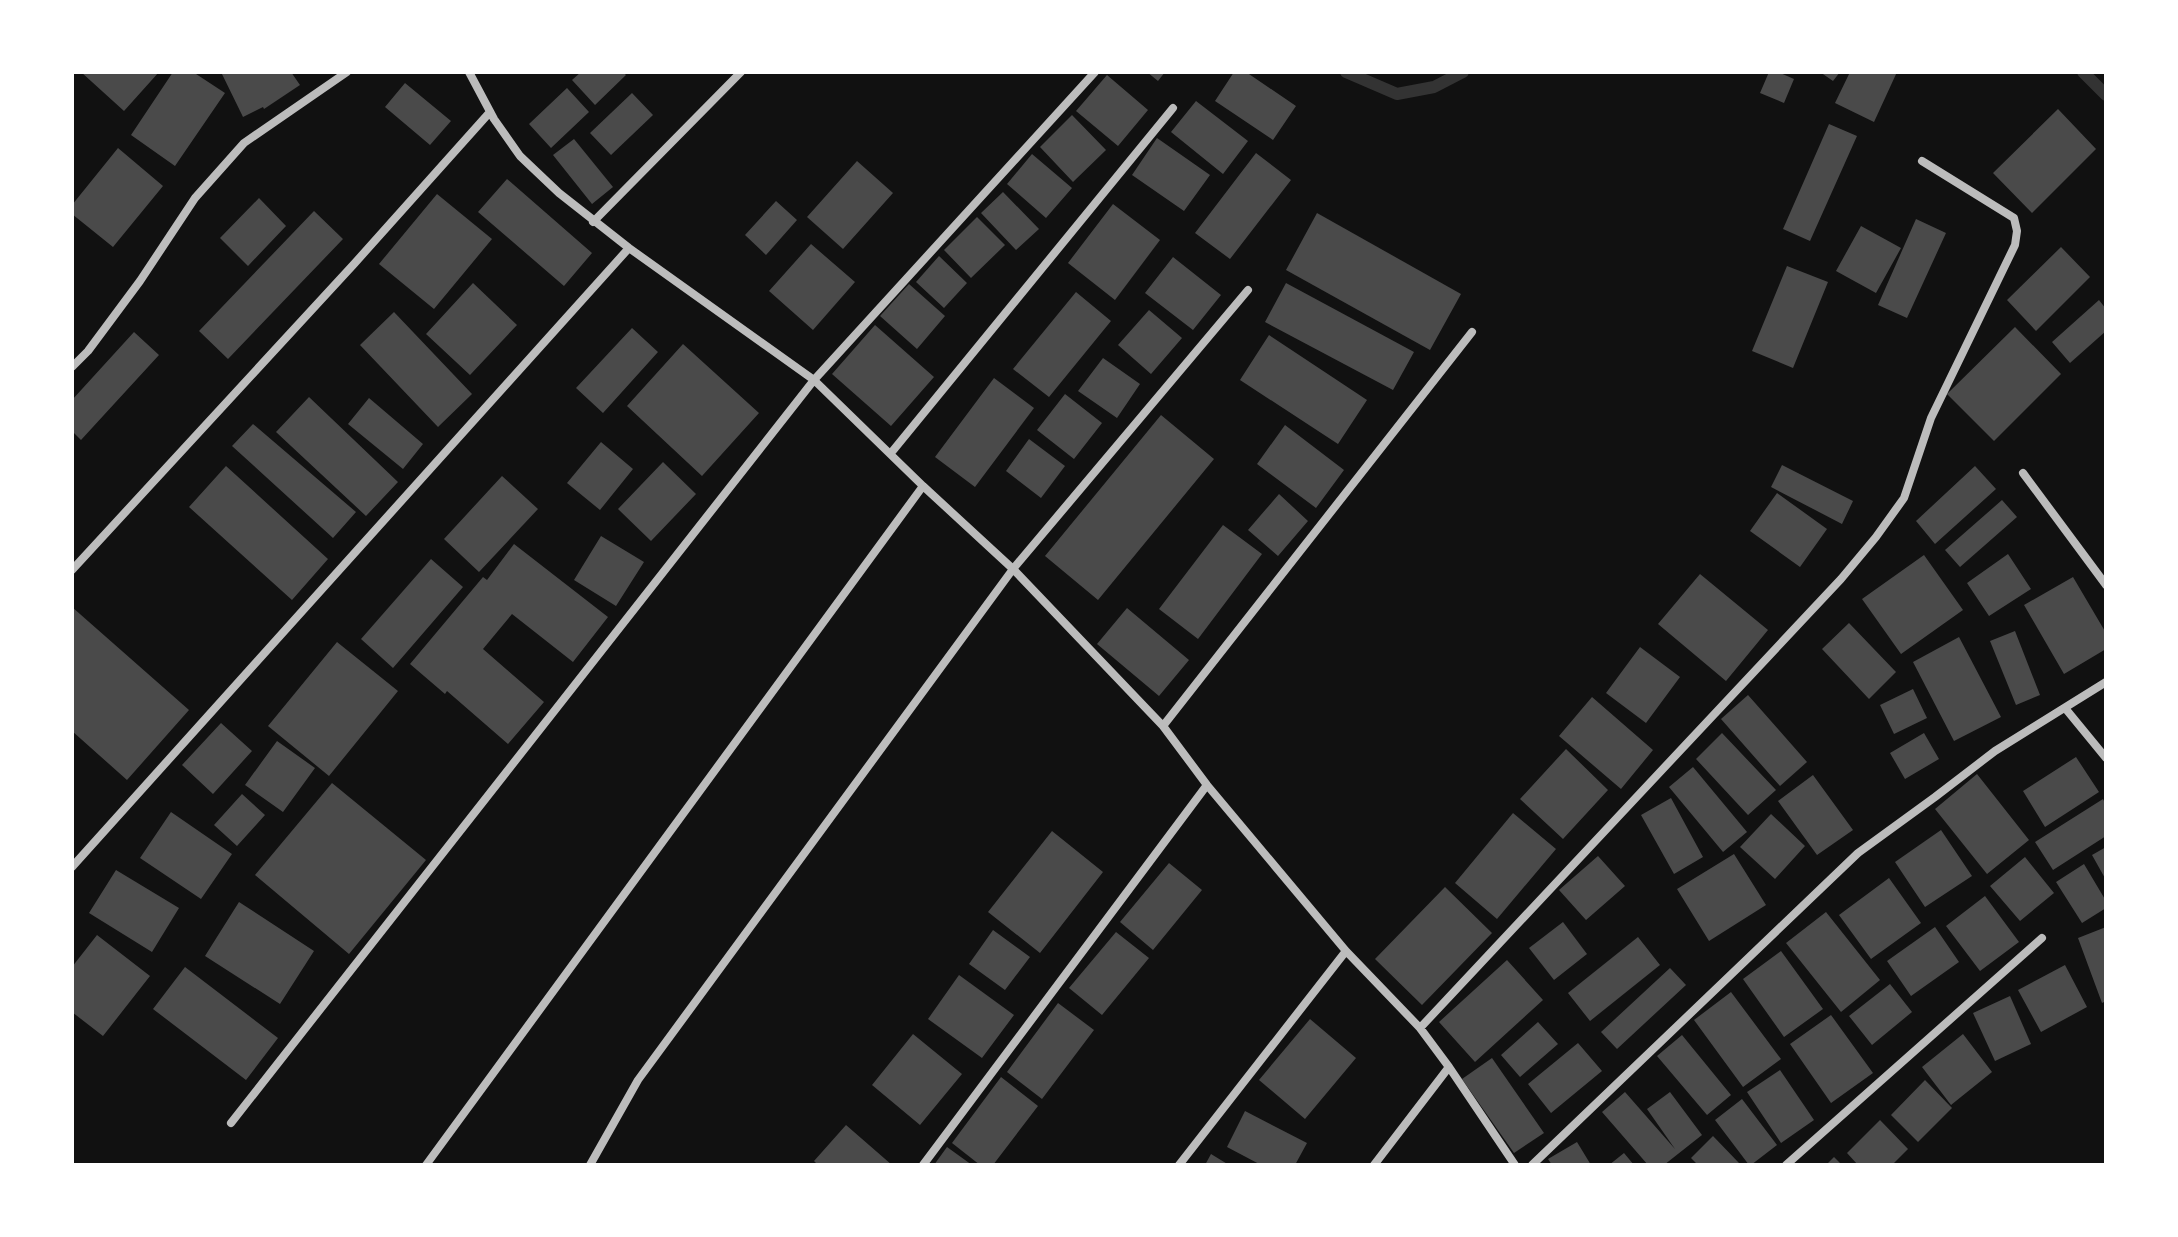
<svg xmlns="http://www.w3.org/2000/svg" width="2178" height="1237" font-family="'Archivo Narrow',sans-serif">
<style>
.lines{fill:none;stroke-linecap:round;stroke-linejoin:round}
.stream{stroke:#333;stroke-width:12}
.building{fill:#4a4a4a}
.minor{stroke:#bcbcbc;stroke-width:8}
</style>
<rect width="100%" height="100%" fill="#111"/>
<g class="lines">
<path class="stream" d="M1346,72l51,22 37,-7 29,-15
M2083,72l23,23"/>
</g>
<path class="building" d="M81,72h78l-35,39z
M173,72h20l32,21 -50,73 -44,-31z
M221,72h25l1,2 2,-2h42l9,13 -36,24 -1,-2 -20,10z
M581,72h42l3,3 -31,30 -23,-25z
M1147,72h18l-7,9z
M1234,72h12l50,34 -23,34 -58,-39z
M1769,72h9l16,7 -10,24 -24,-10z
M1820,72h20l-7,9z
M1850,72h47l-23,50 -39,-19z
M1107,75l41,35 -30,36 -42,-35z
M405,83l46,38 -21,24 -45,-38z
M567,88l22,24 -38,36 -22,-24z
M632,93l21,22 -42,40 -21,-22z
M1196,101l52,40 -25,33 -52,-42z
M2058,109l38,40 -64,64 -39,-40z
M1072,115l34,35 -33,32 -33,-35z
M1829,124l28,12 -47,105 -27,-12z
M1157,138l53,37 -26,36 -52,-36z
M574,139l39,48 -21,17 -39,-49z
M118,148l45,38 -50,61 -41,-33v-9z
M1256,153l35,27 -61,79 -35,-26z
M1032,154l40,34 -26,30 -39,-34z
M857,161l36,32 -50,56 -36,-32z
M507,179l85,74 -28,33 -86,-74z
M1003,192l36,37 -23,21 -35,-37z
M437,194l55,45 -58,70 -55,-45z
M259,198l27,28 -38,40 -28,-28z
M776,201l21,19 -31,35 -21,-20z
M1113,204l47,36 -45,60 -47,-37z
M314,211l29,28 -115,120 -29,-28z
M1317,213l144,81 -31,56 -144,-80z
M977,217l28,28 -34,33 -27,-28z
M1916,219l30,14 -39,85 -29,-13z
M1861,226l40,22 -25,45 -40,-22z
M811,244l44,38 -42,48 -44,-39z
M2061,247l29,30 -54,54 -29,-31z
M939,256l28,27 -23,25 -28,-26z
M1173,257l48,38 -28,35 -48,-37z
M1787,266l41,16 -35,86 -41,-17z
M473,283l44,42 -47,50 -44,-41z
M1286,283l128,69 -21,38 -128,-68z
M909,284l36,32 -28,33 -37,-33z
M1076,292l35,29 -62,76 -36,-28z
M2099,300l7,9v22l-36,32 -18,-21z
M1149,310l33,28 -31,36 -33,-29z
M394,312l78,82 -34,33 -78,-82z
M875,325l59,52 -43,49 -59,-52z
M2015,327l46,47 -67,67 -47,-47z
M632,328l26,24 -55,61 -27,-25z
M134,332l25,23 -78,85 -9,-9v-31z
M1269,335l98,65 -29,44 -98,-64z
M683,344l76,69 -57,63 -75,-70z
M1103,358l37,26 -23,34 -39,-27z
M994,378l40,30 -59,79 -40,-30z
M1065,394l37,29 -28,36 -37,-29z
M309,397l89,85 -32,34 -90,-84z
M369,398l54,46 -20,25 -55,-45z
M1161,415l53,44 -116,141 -53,-44z
M253,424l103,88 -23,26 -101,-92z
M1285,425l59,45 -28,38 -59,-44z
M1029,439l36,27 -24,32 -35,-27z
M601,442l32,27 -33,41 -33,-27z
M663,462l33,32 -45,47 -33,-32z
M1782,465l71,36 -11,23 -71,-37z
M226,466l102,93 -36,41 -103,-93z
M1975,466l21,23 -61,55 -19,-23z
M502,476l36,33 -59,63 -35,-33z
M1777,493l50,36 -27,38 -50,-36z
M1279,494l29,27 -30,35 -30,-26z
M2002,500l15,17 -57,50 -15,-17z
M1223,525l39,29 -64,85 -39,-30z
M601,536l43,26 -28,44 -42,-26z
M514,544l94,73 -35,45 -61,-48 -29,35 61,53 -36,42 -61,-53 -2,3 -35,-30 73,-87 4,3z
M2008,554l23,35 -42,27 -22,-33z
M1924,555l39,55 -62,44 -39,-55z
M431,559l32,28 -70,81 -32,-29z
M1700,574l68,56 -42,51 -68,-57z
M2073,577l33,56v16l-42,25 -40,-69z
M72,607l117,103 -62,70 -55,-49z
M1127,608l62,52 -30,36 -62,-52z
M1849,623l47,49 -27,27 -47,-50z
M2015,631l25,64 -24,10 -26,-64z
M1959,637l42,80 -47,24 -41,-79z
M337,642l61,49 -69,85 -61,-50z
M1640,647l40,30 -34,46 -40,-30z
M1913,689l14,29 -33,16 -14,-29z
M1748,695l59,67 -27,24 -59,-67z
M1592,697l61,53 -32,39 -62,-53z
M221,723l31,28 -39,43 -31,-29z
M1722,733l54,57 -28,25 -52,-56z
M1924,733l15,26 -34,20 -15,-26z
M277,741l38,27 -32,44 -38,-27z
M1566,749l42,41 -45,49 -43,-40z
M2076,757l23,35 -54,35 -22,-36z
M1693,767l54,65 -24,20 -54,-65z
M1977,774l52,66 -42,34 -52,-65z
M1813,775l40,55 -36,25 -39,-54z
M332,783l94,77 -77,94 -94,-79z
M242,794l23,21 -28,31 -23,-21z
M1671,798l32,59 -29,17 -33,-59z
M2103,799l3,6v31l-53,34 -18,-28z
M171,812l61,42 -31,45 -61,-41z
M1513,813l43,36 -59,70 -42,-36z
M1771,814l34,32 -30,33 -35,-32z
M1941,830l31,46 -47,31 -30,-45z
M1052,831l51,41 -63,81 -52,-41z
M2106,847v33l-14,-25z
M1734,854l32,51 -57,36 -32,-52z
M1598,856l27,30 -39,34 -27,-30z
M2025,857l29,36 -34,28 -30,-35z
M1169,863l33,27 -49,60 -33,-28z
M2084,864l22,37v7l-24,15 -26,-41z
M116,870l63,38 -27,44 -63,-39z
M1889,878l32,45 -50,36 -32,-44z
M1445,887l47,46 -70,72 -47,-46z
M1985,896l34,46 -39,29 -34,-45z
M239,902l75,49 -34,53 -75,-48z
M1826,912l54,68 -39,32 -55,-69z
M1563,922l24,32 -33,26 -25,-32z
M1935,927l24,35 -48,34 -24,-35z
M2106,927v74l-4,2 -24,-65z
M993,930l37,27 -25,33 -36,-26z
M1116,932l33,26 -47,57 -33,-27z
M97,935l53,41 -47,60 -31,-24v-45z
M1638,937l22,28 -70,56 -22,-28z
M1781,951l42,58 -39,28 -41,-58z
M1507,960l36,40 -68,62 -36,-40z
M2065,965l22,42 -46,25 -23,-42z
M185,967l93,71 -32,42 -93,-71z
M1670,968l16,17 -69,64 -16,-17z
M959,975l55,40 -32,43 -54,-39z
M1890,984l22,28 -40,33 -23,-29z
M1731,992l50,67 -38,28 -49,-67z
M2010,996l21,48 -36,17 -22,-48z
M1058,1003l36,27 -52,69 -35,-27z
M1831,1015l42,58 -42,30 -41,-59z
M1310,1019l46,39 -51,61 -46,-39z
M1538,1022l20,22 -38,33 -19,-22z
M913,1034l49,40 -42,51 -48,-40z
M1963,1034l29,38 -41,33 -29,-38z
M1682,1035l49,60 -24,20 -50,-59z
M1578,1043l24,28 -51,42 -23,-29z
M1492,1058l52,75 -30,20 -52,-74z
M1780,1070l34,50 -33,23 -34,-51z
M1001,1077l37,29 -45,59h-13l-28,-22z
M1925,1080l27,28 -34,34 -27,-27z
M1625,1092l50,57 -28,-40 23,-17 32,43 -38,30h-16l-46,-53z
M1742,1099l35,46 -26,20h-2l-34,-45z
M1245,1111l62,32 -12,22h-34l-34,-18z
M1880,1120l28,29 -16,16h-34l-11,-12z
M846,1125l46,40h-74l-4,-4z
M1713,1136l26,27 -2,2h-39l-7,-7z
M1577,1142l14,23h-39l-4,-6z
M947,1147l25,18h-38z
M1624,1153l10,12h-25z
M1211,1154l18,11h-24z
M1834,1157l8,8h-16z"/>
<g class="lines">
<path class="minor" d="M469,72l25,47 26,37 39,37 70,55 185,132 109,106 90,83 150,157 44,59 139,166 74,77 29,39 66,98
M593,222l148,-150
M72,367l16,-16 52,-70 55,-83 49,-55 103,-71
M891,453l282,-345
M2023,473l83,112
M72,570l282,-306 136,-152
M2065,708l41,50
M1163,726l309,-394
M72,867l557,-619
M1420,1028l421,-449 35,-42 28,-39 27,-80 84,-173 2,-14 -3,-13 -92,-57
M231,1123l583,-743 281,-308
M426,1165l497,-679
M590,1165l48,-85 375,-511 235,-279
M923,1165l284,-380
M1179,1165l167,-214
M1374,1165l75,-98
M1532,1165l326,-312 77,-56 60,-46 111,-69
M1786,1165l256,-227"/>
</g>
<rect width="2178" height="1237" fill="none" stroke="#ffffff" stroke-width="148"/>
</svg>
